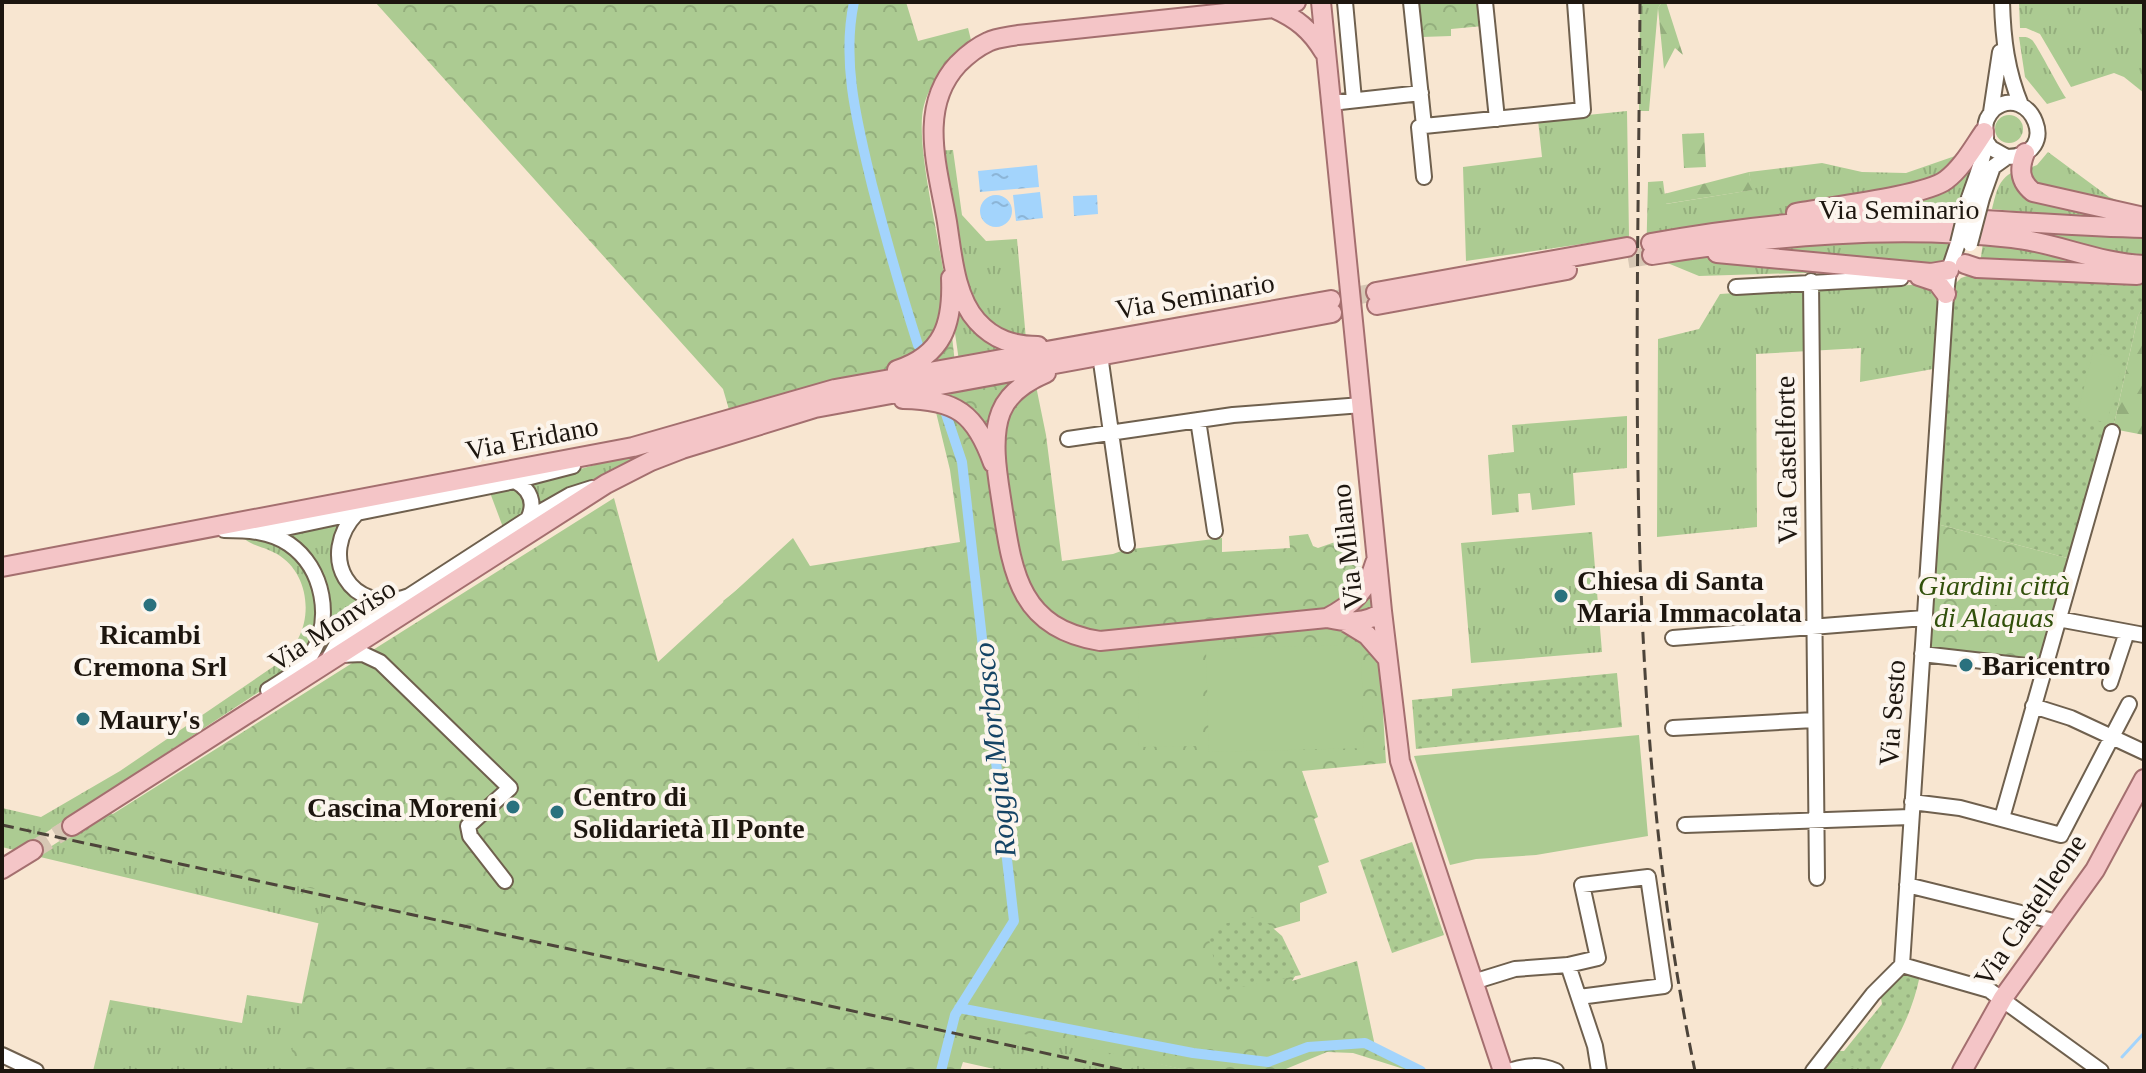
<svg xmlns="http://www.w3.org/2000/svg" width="2146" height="1073" font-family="Georgia,serif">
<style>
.grass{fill:url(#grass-tufts)}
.forest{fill:url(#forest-firs)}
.park{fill:url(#park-crowns)}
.garden{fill:url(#garden-dots)}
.pitch{fill:#accb92}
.water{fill:url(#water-ripples)}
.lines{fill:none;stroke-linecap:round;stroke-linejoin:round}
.stream{stroke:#a3d4fc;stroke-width:3}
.canal{stroke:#a3d4fc;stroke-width:10}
.major-tunnel{stroke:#d7c7b4;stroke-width:18;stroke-dasharray:18 9;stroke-linecap:butt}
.minor-casing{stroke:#6f604e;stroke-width:18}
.major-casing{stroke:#a46f6f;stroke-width:22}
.minor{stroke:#fff;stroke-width:14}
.major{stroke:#f4c5c7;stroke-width:18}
.rail{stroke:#4d443a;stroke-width:3;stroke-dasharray:12 6;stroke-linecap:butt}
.minor-bridge-casing{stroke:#6f604e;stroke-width:18;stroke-linecap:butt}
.minor-bridge{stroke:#fff;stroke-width:14}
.poi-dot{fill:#2a717e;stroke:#fcf5ed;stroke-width:3}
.labels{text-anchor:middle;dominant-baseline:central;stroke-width:8;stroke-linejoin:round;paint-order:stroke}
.street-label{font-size:28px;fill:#1d160f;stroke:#fcf5ed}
.poi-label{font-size:28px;font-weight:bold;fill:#1d160f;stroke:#fcf5ed;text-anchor:start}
.park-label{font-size:28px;font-style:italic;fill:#31500b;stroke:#fcf5ed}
.water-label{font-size:30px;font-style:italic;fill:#154465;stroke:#fcf5ed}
</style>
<defs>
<pattern id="grass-tufts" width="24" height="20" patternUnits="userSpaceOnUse" patternTransform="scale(2)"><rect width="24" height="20" fill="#accb92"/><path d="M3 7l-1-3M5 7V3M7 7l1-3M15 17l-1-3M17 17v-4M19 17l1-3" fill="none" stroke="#94ae7d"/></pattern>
<pattern id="forest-firs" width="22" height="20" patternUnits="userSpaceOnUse" patternTransform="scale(2)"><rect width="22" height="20" fill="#accb92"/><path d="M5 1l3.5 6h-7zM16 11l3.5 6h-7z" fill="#94ae7d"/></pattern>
<pattern id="park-crowns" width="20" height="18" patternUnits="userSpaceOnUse" patternTransform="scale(2)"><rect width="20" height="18" fill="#accb92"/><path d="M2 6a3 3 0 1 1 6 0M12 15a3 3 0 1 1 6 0" fill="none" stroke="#94ae7d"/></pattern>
<pattern id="garden-dots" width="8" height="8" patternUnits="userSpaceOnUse" patternTransform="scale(2)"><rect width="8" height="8" fill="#accb92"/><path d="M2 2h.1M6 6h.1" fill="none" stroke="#94ae7d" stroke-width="1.8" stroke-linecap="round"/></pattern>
<pattern id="water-ripples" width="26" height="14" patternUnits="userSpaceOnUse" patternTransform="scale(2)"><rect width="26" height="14" fill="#a3d4fc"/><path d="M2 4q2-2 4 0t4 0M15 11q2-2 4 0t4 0" fill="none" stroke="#8cb5d7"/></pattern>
</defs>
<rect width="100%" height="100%" fill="#f8e6d1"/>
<path class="grass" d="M1640,2h22l-4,6 -9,103h-10z
M2019,2h125v91l-20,-16 -10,-4 -43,14 -31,-53 -14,-6h-6z
M2019,37c5,0 8,-1 13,3 4,3 27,48 34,58l-19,6 -22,-27z
M1627,111l2,126 -163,24 -3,-94 79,-10 -4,-37z
M1995 129a14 14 0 1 1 28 0a14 14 0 1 1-28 0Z
M1985,119l-36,143 -12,7 -238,7 -34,-14 -19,2 2,-82 15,-1 3,23 86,-14 -3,-18 73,-9 40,9 44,1 52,-18z
M953,150l9,65 24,26 31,-2 13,145 -62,40 -39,-273z
M2048,152l61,45 25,10 -99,-22 -11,-15 13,-5z
M2013,172l2,8 108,39h-26l-105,-10c4,-15 6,-30 21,-37z
M1988,225l156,9v22l-34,-2z
M1983,243l23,1 95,22 -121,-3z
M1938,284l-5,85 -73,13 1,-34 -105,6 1,173 -100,10 1,-198 41,-10 21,-35 82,-5z
M1627,416v52l-54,5 2,32 -43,5 -2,-17 -12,1 1,18 -27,3 -4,-60 26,-3 -2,-27z
M684,440l-75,35 -34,11 -36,21 -7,-21 2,-4z
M510,486l15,7 1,21 -22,16 -15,-40z
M345,517c-26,39 -4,94 47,87l-374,247 -16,-4v-39l39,9 79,-46 163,-111c5,-7 11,-14 15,-21 15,-28 8,-68 -21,-85 -16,-9 -23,-6 -39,-20z
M1592,532l10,120 -131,11 -10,-120z
M791,547l178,471 221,53h-187l-40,-9 -3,9h-41l-585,-144 -298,-71 69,-44 456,116 175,-308 -13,-19z
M247,995l70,11 -14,65h-210l17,-71 132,23z
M1829,1061l27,5 8,5h-45z"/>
<path class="forest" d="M1662,2h4l17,53 -8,-7 -11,21 -6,-61z
M1704,133l2,34 -22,1 -2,-34z
M1749,172l4,18 -88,14 -1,-10z
M2144,305v130l-31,-6 25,-113z"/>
<path class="park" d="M375,2h531l12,39 50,-13 4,16c-22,16 -40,34 -48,61 -9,32 11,116 17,152 8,44 12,89 17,134l77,-10 11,54 16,126 51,-7 11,-4 98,-12v14l68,-4 -1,-12 19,-2 5,12 5,2 20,-7 8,1c6,16 4,22 22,28l13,110 5,83 -84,8 16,46 -4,2 15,43 -11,4 9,27 -27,10v18l-31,9 28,43 -5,8 65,-20 18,85 55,25h-20l-57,-18 -26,-1 -46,19h-91l-220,-49 -14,49h-668l30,-146 10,-33 -250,-56 536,-338 44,164 135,-124 17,28 150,-24 -10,-72 -16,-66 -38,-37 -74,16 -92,30 -7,-24z
M1418,2h63l2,24 -32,3v7l-29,1z
M1929,522l146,38 -32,107 -119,-15z"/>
<path class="garden" d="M1973,274l171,9v22l-6,11 -25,113 -38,131 -146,-38 26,-238 6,-6z
M1617,673l5,54 -206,22 -4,-49 40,-4v-7z
M1412,842l32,93 -52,18 -32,-93z
M1259,916l23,20 19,39 -79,16 -16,-63z
M1905,972l15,3c-8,39 -22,62 -41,96 -18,0 -33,-7 -50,-10l5,-10h10l38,-47 -2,-12z"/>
<path class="pitch" d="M2093,352l30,8 -16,63 -30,-8z
M1978,576l46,8 -4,25 -45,-7z
M1361,645l3,103 -155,4 -3,-103z
M1138,648h62v98l-61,1z
M1639,735l9,101 -112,19 -60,4 -26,6 -36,-109z"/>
<path class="water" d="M1037,165l2,22 -59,5 -2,-21z
M1040,192l3,26 -27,3 -3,-26z
M980 211a16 16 0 1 1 32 0a16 16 0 1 1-32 0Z
M1097,195l1,19 -24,2 -1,-20z"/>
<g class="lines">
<path class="stream" d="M2122,1057l22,-24"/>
<path class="canal" d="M854,2c-13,61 4,124 18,183 14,54 29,107 46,160
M959,1008l234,45 75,9 40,-15 57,-4 56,28
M941,1071l14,-56 59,-94 -52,-459 -16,-48"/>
<path class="major-tunnel" d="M1628,259l24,-4
M1331,300l45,-8
M33,850l39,-24"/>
<g class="minor-casing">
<path id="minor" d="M1345,2l9,98
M1411,2l13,124
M1485,2l12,117
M2002,2c1,37 5,69 19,103
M1331,103l90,-10
M1991,112l9,-60
M1424,126l159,-16 -8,-108
M1424,177l-5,-50 5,-1
M1969,198c6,-18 14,-37 17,-55 1,-8 -3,-15 1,-24 2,-4 4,-7 7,-10 36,-28 70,47 13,48l-16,-9 -5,-7
M1982,198l11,-31 14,-10
M1811,281l6,597
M1736,287l165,-9
M1101,362l26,183
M1198,420l17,111
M1068,439l165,-24 129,-10
M515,481l58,-15
M528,519l42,-24 22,-7
M224,530c23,0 46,1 65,14 35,24 44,76 22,111 -10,15 -27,25 -43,35
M262,533l94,-20
M2058,619l86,16
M1673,638l251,-20
M1922,654l122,14
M339,655l24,-1 17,8 130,126 -42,38 2,10 35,45
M328,660l10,-18 190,-123c8,-16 2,-30 -13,-38l-158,32c-41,42 -7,104 52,83
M2110,683l17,-51
M2033,706l38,12 73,34
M1673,728l141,-8
M1912,802l48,6 101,27 68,-131
M2002,818l110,-386
M1685,825l225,-8
M1907,885l150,37
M1568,965l27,81 4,25
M1902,965l87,25 112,81
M1473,982l42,-13 53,-4 30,-7 -16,-73 66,-8 16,109 -85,11
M2,1055l34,16
M1509,1071c18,-6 30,-7 47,0
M1813,1071l60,-77 29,-29 44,-671 3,-24 9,-27"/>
</g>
<g class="major-casing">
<path id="major" d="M1321,2l61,609 18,150 103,310
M1273,8c23,10 38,22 51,44
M2025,153c-6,15 -6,28 8,39l111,25
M1796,213c31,-6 129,-17 150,-33 16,-12 27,-32 38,-48
M1651,243c94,-17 190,-27 286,-25 69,2 138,9 207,10
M1717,253l214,20 18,-3
M1652,255c119,-19 241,-30 360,-17 45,5 86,25 132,27
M1965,264l12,4 160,7
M1919,276l18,6 9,12
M1376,292l251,-45
M1377,305l190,-35
M1038,346c-24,0 -44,-6 -61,-25 -22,-24 -25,-67 -30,-99 -9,-53 -30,-114 11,-158 8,-8 19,-17 30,-22 8,-4 20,-5 30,-7l255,-27 23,-6
M897,370c46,-15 56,-46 54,-92
M1046,373c-19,8 -37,19 -45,39 -10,25 -4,61 0,86 11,70 15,130 99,143l227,-23c18,4 40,7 55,-7
M903,399c54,1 72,14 90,64
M2,567l631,-120 202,-58 496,-89
M1327,618c25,-13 40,-27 48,-55
M1344,621l23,14 20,23
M72,826l534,-342 45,-23 31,-12 133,-41 517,-95
M2,869l31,-19
M1962,1071l41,-73 92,-128 49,-91"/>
</g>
<use href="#minor" class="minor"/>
<use href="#major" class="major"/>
<path class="rail" d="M1640,2c-2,357 -18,717 55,1069
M2,825l1125,246"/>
<g class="minor-bridge-casing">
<path id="minor-bridge" d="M1958,243l11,-45
M1970,244l12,-46"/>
</g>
<use href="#minor-bridge" class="minor-bridge"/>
</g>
<g class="poi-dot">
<circle cx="1561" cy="596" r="8"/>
<circle cx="150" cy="605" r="8"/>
<circle cx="1966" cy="665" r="8"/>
<circle cx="83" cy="719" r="8"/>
<circle cx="513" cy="807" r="8"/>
<circle cx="557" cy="812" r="8"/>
</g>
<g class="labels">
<g class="street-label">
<text x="1899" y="209">Via Seminario</text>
<text transform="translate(1195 296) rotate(-10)">Via Seminario</text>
<text transform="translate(532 438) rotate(-11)">Via Eridano</text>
<text transform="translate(1786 460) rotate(-91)">Via Castelforte</text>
<text transform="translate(1347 547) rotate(-96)">Via Milano</text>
<text transform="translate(332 625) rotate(-33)">Via Monviso</text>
<text transform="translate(1892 713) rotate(-86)">Via Sesto</text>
<text transform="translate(2030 910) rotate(-56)">Via Castelleone</text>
</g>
<g class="poi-label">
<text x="1577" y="580">Chiesa di Santa<tspan x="1577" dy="32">Maria Immacolata</tspan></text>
<text x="150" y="634" text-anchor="middle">Ricambi<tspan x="150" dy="32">Cremona Srl</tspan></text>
<text x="1982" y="665">Baricentro</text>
<text x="99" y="719">Maury's</text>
<text x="573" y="796">Centro di<tspan x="573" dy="32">Solidarietà Il Ponte</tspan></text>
<text x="497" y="807" text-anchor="end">Cascina Moreni</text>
</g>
<g class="park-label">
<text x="1994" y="585">Giardini città<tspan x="1994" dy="32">di Alaquas</tspan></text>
</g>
<g class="water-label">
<text transform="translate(994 750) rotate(-96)">Roggia Morbasco</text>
</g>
</g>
<rect width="2146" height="1073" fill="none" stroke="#1d160f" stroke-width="8"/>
</svg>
